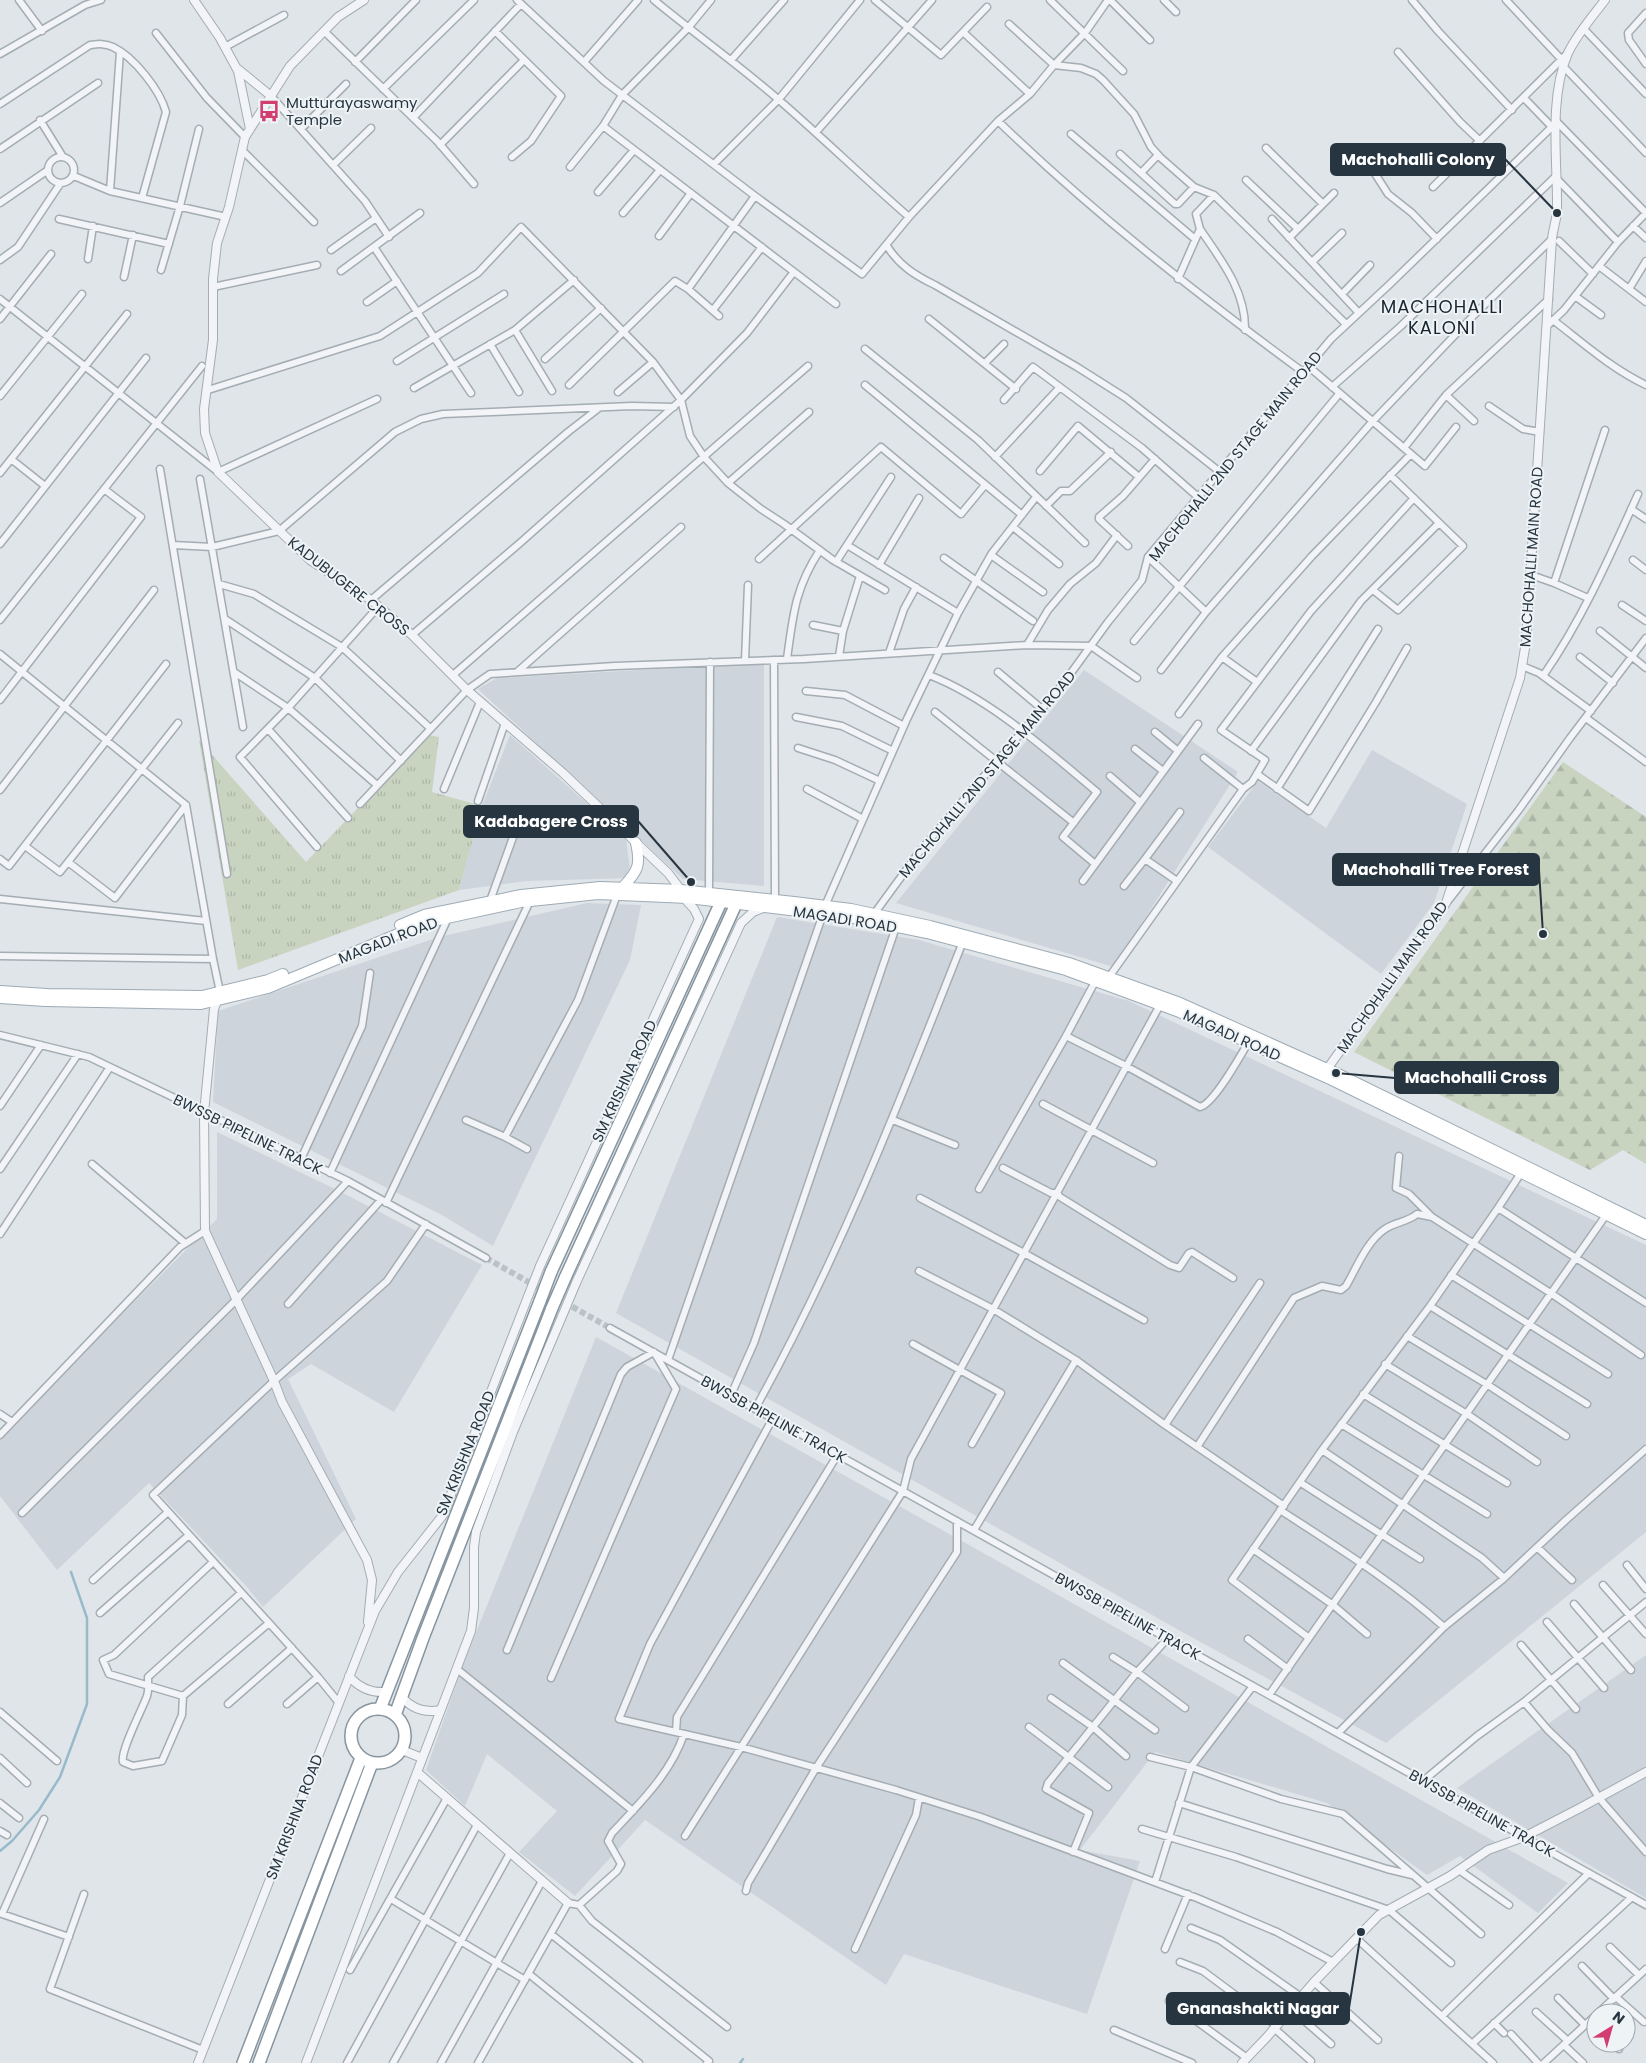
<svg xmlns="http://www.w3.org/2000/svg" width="1646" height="2063" font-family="Poppins,sans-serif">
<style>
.built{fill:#cdd4db}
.grass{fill:url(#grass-tufts)}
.forest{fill:url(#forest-firs)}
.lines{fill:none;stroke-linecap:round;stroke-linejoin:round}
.stream{stroke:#98baca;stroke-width:2.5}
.minor-tunnel{stroke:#bac2c7;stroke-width:6;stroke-dasharray:6 3;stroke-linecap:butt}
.minor-casing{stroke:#a4adb3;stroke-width:9}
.tertiary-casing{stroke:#a4adb3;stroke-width:10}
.primary-casing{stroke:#9eabb5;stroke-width:12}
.trunk-casing{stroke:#8695a0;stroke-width:14}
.minor{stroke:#f2f4f7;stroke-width:6}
.tertiary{stroke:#f2f4f7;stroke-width:8}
.primary{stroke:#fff;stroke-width:10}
.trunk{stroke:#fff;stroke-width:11}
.tertiary-bridge-casing{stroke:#a4adb3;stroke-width:10;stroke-linecap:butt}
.trunk-bridge-casing{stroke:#8695a0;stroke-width:14;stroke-linecap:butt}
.tertiary-bridge{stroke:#f2f4f7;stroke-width:8}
.trunk-bridge{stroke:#fff;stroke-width:11}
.labels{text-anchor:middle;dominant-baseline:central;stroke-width:4;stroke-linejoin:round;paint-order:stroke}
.poi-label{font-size:15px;fill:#273541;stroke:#eef3f6;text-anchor:start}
.street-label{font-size:15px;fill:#273541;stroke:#eef3f6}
.quarter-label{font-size:18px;letter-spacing:1px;fill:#192631;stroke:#eef3f6}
.leader{fill:none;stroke:#273541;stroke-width:2}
.callout-dot{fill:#273541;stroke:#eef3f6;stroke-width:2}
.callout{fill:#273541;stroke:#273541;stroke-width:2}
.callout-label{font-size:16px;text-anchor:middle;font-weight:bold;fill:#fff}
</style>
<defs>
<pattern id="grass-tufts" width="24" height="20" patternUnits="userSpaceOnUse" patternTransform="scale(1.25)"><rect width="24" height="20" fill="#c8d3c0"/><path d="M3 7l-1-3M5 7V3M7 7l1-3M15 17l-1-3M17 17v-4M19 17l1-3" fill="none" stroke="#acb6a6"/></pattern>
<pattern id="forest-firs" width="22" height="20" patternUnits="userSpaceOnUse" patternTransform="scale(1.25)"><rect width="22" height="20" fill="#c8d3c0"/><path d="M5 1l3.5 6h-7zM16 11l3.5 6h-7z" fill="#acb6a6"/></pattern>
</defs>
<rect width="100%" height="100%" fill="#dfe5e9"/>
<path class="built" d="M764,663v223l-81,-7 -205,-190 19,-11z
M1084,670l154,102 -124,195 -218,-64z
M510,735l116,103 5,40 -104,3 -68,9 23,-84z
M1372,750l95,54 -33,99 -53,71 -173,-127 50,-66 68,47z
M587,903l54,2 -11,55 -137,286 -51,-31 -229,-113 5,-91 221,-74z
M777,917l142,23 210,61 517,244v287l-260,211 -202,-110 -568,-320z
M217,1132l122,59 143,74 -88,147 -83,-48 -23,15 68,140 -93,88 -16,-20 -98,-104 -92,87 -57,-74v-60l217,-217z
M596,1337l416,232 556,314 -30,30 -78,-57 -33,19 -100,-72 -172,-51 -75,98 60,11 -53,153 -183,-60 -18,31 -241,-165 -70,76 -56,-44 38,-41 -70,-57 -22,52 -39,-36 38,-108z
M1646,1655v243l-189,-110z"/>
<path class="grass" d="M428,735l11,2 -7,55 50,14 -23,84 -221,80 -39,-230 107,122z"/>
<path class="forest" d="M1563,762l83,55v347l-23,-14 -33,20 -236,-118z"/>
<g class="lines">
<path class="stream" d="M0,1851l12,-10 27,-31 21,-33 27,-73v-86l-16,-46
M740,2063l3,-4"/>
<path class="minor-tunnel" d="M486,1258l124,70"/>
<g class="minor-casing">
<path id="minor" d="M19,0l23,31
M517,0l87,81 151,115 107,78 47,-57 89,-96 32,-27 24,-29 31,-32 23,-33
M654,0c41,34 85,65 125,100 44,38 86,79 130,117
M875,0l66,55 46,-48
M1050,0l73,71
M1110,0l40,40
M1164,0l12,12
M1412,0l26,31 74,79
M1506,0l56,60
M1646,13l-18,20 1,7 17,24
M1009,24l45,41 27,3 15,6 7,6 31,34 17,33 10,11 33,29 20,8 132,129
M1583,28l63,66
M324,31l113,110 37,43
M495,31l66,65 -30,45 -19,16
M963,32l67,62
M156,33l51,65 38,39
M225,47l59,-32
M1398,52l62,70 20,19
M0,54l85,-49 16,-5
M732,59l52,-59
M355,62l61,-62
M584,62l54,-62
M1564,67l82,86
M383,89l91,-89
M271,96l94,105 24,36
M1524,98l28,29
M0,104l90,-59c8,-1 15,-2 23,2 21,10 47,43 53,65l-24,86
M413,118l108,-114
M40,120l23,37
M998,121c95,92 199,173 305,251
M603,126l233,178
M301,129l45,-45
M816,132l116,-132
M1071,134l124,105
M440,145l84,-85
M1266,148l57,56
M0,149l98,-66
M242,150l72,72
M1360,150l28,44 24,19 25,26
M1120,154l55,50h3l16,-17
M48 170a13 13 0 1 1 26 0a13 13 0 1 1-26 0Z
M334,164l37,-36
M714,164l65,-65 81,-99
M570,167l33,-41 19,-31 66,-67 23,-28
M1141,173l17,-18
M74,176l36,15 116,26
M1246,180l52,49
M1433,187l134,-133
M110,191l10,-139
M598,192l36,-42
M0,203l48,-33
M623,213l37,-43
M59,219l110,25
M1272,219l86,93
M1633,226l13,12
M1200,229c21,31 46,62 45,101
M659,236l32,-43
M1289,238l45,-45
M1559,241l34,33
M887,246c12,19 27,29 48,39l142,82 49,31 94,74
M374,247l97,146
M331,250l45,-32
M88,259l5,-33
M0,260l18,-13 42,-63
M1312,262l30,-29
M1599,266l47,36
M161,270l19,-64 19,-77
M341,271l79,-58
M124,277l9,-42
M1178,279l22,-50 -4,-15 18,-19
M213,287l104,-22
M688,289l67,-93
M1629,289l17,-28
M1342,294l28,-29
M1575,296l26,19
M0,299l218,173 159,-73
M367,302l30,-21
M713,310l49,-63
M0,319l51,-65
M929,319l87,70
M1553,320c30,23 59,49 93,65
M1547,326l17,-16 54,-68 28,-29
M515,330l37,61
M490,344l29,48
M865,349l113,91 107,103
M545,359l56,-51
M397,361l107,-67
M985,363l19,-19
M1308,366l117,100 31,-39
M569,385l106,-104 13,8 31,27
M865,385l157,130
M1332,387l69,-61 154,-149 63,65
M414,388l101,-58 59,-50
M208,390l172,-54 98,-63 43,-46 132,135 28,38 9,36 14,21 24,26 33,26 23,15 49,36 52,30
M618,392l35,-30
M1446,395l28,26
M0,396l82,-102
M1004,400l29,-33 109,81 56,49
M1489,406l34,23 17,3
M1404,448l42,-53 103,-96
M995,457l65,-70
M11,459l34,27
M160,469l67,405
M1040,471l38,-45 61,51
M0,473l127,-159
M200,479l43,248
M728,483l81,-71
M1046,506l15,-15h9l41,-39
M1631,509l15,10
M1013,527l46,37
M0,544l146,-186
M173,545l39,2 67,-16 116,-99 26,-13 22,-5 189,-8 42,1
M847,545l111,68
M1128,546l-29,-27v-2l24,-21 32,-37
M991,555l52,37
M1148,557l58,55
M944,558l89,63
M759,559l122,-112 80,67 24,-29
M1633,560l13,10
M836,562l55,-85
M879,565l40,-67
M1531,575l23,8 34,15
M1554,583l51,-153
M219,584l35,10 88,53 88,81
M1373,590l25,20 65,-64 -73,-71
M371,600l197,-168 31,-24
M1622,605l24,16
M225,619l90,59 86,83
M0,620l202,-254
M813,625l30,6
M1600,631l46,37
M412,635l108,-92 161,-143 66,-67 46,-60
M1134,641l205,-247
M1027,645l21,-35 22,-26 26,-21 21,-28
M889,653l15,-44 12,-22
M0,654l186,151 27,154 7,33
M839,656l4,-25 17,-55
M1222,657l35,25
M1580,657l33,26
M787,659c6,-44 8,-71 33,-109
M774,660l1,240
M745,661l3,-76
M1522,666l17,7 52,38
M1161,670l45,-58 166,-190 102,-107 78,-76
M234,672l54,36 -48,49 77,90
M517,672l164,-145
M998,672l44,37
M453,675l355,-309
M929,675c60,23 119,76 168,117l-34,45 31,26
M1543,676c39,-56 67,-120 95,-182
M806,691l39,4 59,31
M0,700l141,-183 -37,-28
M935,712l139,111
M1179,714l43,-57 90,-101 99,-102
M796,717l46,9 51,25
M1586,718l60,44
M268,729l80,89
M1155,732l23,19
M798,748l37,12 45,21
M1135,749l28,22
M1251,751l110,-150 78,-78
M1204,758l39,31
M1257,774l52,37 67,-109 31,-54
M1110,776l30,26
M377,785l-89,-77 90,-101
M444,789l36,-87
M807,789l56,30
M1277,789l101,-160
M0,790l154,-200
M478,801l27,-78
M360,804l107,-114 23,-16 125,-8 189,-7 223,-14 64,1 46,32
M25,846l35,26 8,-10 47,36 71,-93
M0,859l9,7 157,-202
M68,862l110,-139
M1083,881l115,-157
M1177,881l-32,-22 35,-47
M1124,886l21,-27
M709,893l1,-231
M0,899l206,22
M490,901l31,-86
M1448,901l70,-90 52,-73 76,-100
M825,906l82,-187 51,-106 34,-60 44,-56
M874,914l46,-63 143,-167 45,-62 34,-42 6,-23 183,-218 59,-55 167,-162 89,91
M0,956l213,3
M1109,977l134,-188 9,-7 13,-22 -44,-30 90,-119 103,-113
M1097,978l-31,58 60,30 74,41c14,-3 40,-51 48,-64
M0,1035l89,22 259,124 138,77
M1043,1104l110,59
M0,1106l41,-61
M466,1120l39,17 22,12
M893,1120l62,25
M505,1137l73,-137 39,-105
M301,1159l61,-133 8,-53
M92,1164l93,79
M1003,1168l48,25h6l3,4 110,68 9,3 10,-15 3,-1 41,26
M0,1169l78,-115
M330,1173l118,-255
M979,1189l87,-153
M920,1198l104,55 120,67
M386,1203l145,-304
M1498,1208l23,-35
M1432,1217l120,77 89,61
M0,1234l110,-167
M919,1271l74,38 83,51 -102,170
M1451,1275l157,99
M288,1304l93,-104
M1430,1306l157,98
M610,1328l1036,577
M1407,1336l81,49 78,51
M913,1344l88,49 -29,51
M668,1360l155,-446
M1076,1360l89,65 95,-142
M1385,1364l82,50 70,48
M1363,1394l144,89
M731,1395l23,-52 142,-416
M755,1409c83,-149 145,-308 207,-465
M0,1414l12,8
M773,1418l-123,226 -31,75 122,28 155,43 85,27 216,81 80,34 56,30
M1341,1424l146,90
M1165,1425l119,81
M0,1435l180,-188 25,-16
M1197,1447l97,-149 28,-12 19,4 5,-4c11,-19 21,-45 39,-57 10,-7 23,-7 32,-15l15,3 -23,-23 -13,-6 3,-32
M1322,1450l160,108 22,20
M1301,1483l119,76
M1280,1510c57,37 114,72 164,117
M22,1513l214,-213 112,-119
M1538,1548l34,32
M1253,1549l80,56 34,29
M1627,1565l19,24
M93,1580l75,-68
M1603,1585l43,49
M241,1593l-93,84c0,6 1,13 -1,19 -5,14 -27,55 -24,66l10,4 29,-5 20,-46 1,-19 86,-73
M1574,1604l57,66
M100,1613l89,-78
M1547,1622l57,66
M1309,1638l-77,-58 90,-130 108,-144 68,-98 148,95
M1248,1639l40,30
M1521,1645l55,64
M507,1650l114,-276 6,-7 27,-15 22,37 -125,289
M1113,1657l24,15 48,36
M1063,1663l92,67
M457,1669l176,142
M1269,1695l337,-480
M183,1696l-74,-22 -6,-14 11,-5 99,-93
M1051,1698l42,29 33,29
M1524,1702l24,28 24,23 27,45 47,54
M339,1703l-21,-26 -165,-182 121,-114 113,-100 39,-57
M228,1704l64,-56
M287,1704l31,-27
M0,1712l57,49
M1029,1727l79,60
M676,1732l1,-15 161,-263
M1338,1733l106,-106 58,-47 64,-60 80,-71
M1150,1757l41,10 90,32 62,15 138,120
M0,1758l27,25
M1423,1781l54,-45 47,-34 122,-100
M0,1803l19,15
M1179,1803l208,66 25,6
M44,1819l-42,95 67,23
M1142,1829l94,28 153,53 62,53
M0,1831l7,4
M685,1836l218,-345 8,-32 249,-454
M1073,1852l16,-39 -43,-24 2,-6 89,-111 31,-34
M1459,1870l50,35
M1155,1882l36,-115 62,-81
M746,1891l2,-8 68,-115 141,-216v-31
M84,1894l-34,95 153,61
M391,1899l134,81
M579,1905l13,16 135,106
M1191,1928l29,12 81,57
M551,1934l158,127 -2,2
M1356,1938l137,125
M1610,1947l29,28
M855,1949l61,-134 3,-17
M1165,1949l23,-55
M1180,1962l23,9 74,55
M1582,1966l32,33
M350,1970l97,-172
M529,1974l110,89
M1314,1982l64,58
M1616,1997l28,25
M1558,1998l27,27
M1169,2001l78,57
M1291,2009l40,35
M1536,2012l32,29
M1598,2013l48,-44
M1443,2015l146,-142
M1590,2021l6,6
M1494,2023l10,10
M1275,2029l36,32
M1114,2030l78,33
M1511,2034l27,29
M1473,2043l159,-146
M1613,2043l6,6
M1564,2045l19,18
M347,2063l130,-238
M393,2063l117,-210
M441,2063l101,-182
M478,2063l90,-160 11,2 38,-34 4,-7 -13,-23 4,-8c28,-30 59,-60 72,-99
M1544,2063l52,-48"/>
</g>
<g class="tertiary-casing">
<path id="tertiary" d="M194,0l26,38 18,33 12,58
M364,0l-26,17 -48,49 -45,71 -16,70 -12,36 -4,36v61l-9,69 1,24 13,39 92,88 61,40 41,35 55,55 96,83 105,100 13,17 3,8 10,11 5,10 -159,347
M238,69l33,27
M219,996l-5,13 -10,104 1,118 69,150 8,21 85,158 5,20 -4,42
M1325,1072l121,-169 74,-225 6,-36 26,-403c1,-9 4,-18 5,-27 1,-49 -9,-113 11,-159 9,-19 24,-36 37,-53
M576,1283l165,-360 12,-11 10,-4
M349,1676c10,12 22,17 37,16
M402,1697c10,12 23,16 38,13
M402,1750l20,8
M417,1772l151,131
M198,2063l177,-452 23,-39 45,-57 86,-221
M306,2063l165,-432 3,-23v-61l2,-15 37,-100 50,-118
M1242,2063l25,-26 47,-55 65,-67 71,-39 38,-26 36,-13 56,-29 66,-36"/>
</g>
<g class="primary-casing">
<path id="primary" d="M623,887c15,-16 18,-22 13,-44
M400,925l24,-10 97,-20 79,-8 81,3 113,12 57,7 79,17 139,37 111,40 156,70 310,152
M0,991l47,3 155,2 66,-16 15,-6
M0,998l45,3 156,3 67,-16 156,-65 97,-21 77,-8 90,4 161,19 78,16 139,37 111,41 155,69 314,154"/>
</g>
<g class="trunk-casing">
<path id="trunk" d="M551,1272l170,-370
M565,1278l171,-374
M351 1736a27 27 0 1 1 54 0a27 27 0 1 1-54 0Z
M380,1709l160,-408
M395,1715l28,-77 129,-330
M243,2063l118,-305
M259,2063l113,-300"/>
</g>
<use href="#minor" class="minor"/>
<use href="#tertiary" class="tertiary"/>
<use href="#primary" class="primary"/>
<use href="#trunk" class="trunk"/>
<g class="tertiary-bridge-casing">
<path id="tertiary-bridge" d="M529,1294l11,-28
M563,1314l13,-31"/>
</g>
<g class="trunk-bridge-casing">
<path id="trunk-bridge" d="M540,1301l11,-29
M552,1308l13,-30"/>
</g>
<use href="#tertiary-bridge" class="tertiary-bridge"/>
<use href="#trunk-bridge" class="trunk-bridge"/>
</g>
<defs>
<g id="bus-bare" transform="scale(1.725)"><path d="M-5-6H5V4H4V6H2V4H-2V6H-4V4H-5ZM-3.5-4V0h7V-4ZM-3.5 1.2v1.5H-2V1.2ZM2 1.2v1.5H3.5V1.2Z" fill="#d33e70" stroke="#eef3f6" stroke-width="2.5" paint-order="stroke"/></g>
</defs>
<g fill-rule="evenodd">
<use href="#bus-bare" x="269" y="111"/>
</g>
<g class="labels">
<g class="poi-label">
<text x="286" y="102">Mutturayaswamy<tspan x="286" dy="17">Temple</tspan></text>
</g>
<g class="street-label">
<text transform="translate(1235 456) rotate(-51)">MACHOHALLI 2ND STAGE MAIN ROAD</text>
<text transform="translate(1531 557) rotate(-86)">MACHOHALLI MAIN ROAD</text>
<text transform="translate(349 586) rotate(38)">KADUBUGERE CROSS</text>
<text transform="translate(987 774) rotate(-50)">MACHOHALLI 2ND STAGE MAIN ROAD</text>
<text transform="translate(845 919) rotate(9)">MAGADI ROAD</text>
<text transform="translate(388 940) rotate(-21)">MAGADI ROAD</text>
<text transform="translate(1392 977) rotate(-55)">MACHOHALLI MAIN ROAD</text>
<text transform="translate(1232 1035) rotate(24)">MAGADI ROAD</text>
<text transform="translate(624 1081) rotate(-65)">SM KRISHNA ROAD</text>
<text transform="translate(248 1134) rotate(26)">BWSSB PIPELINE TRACK</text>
<text transform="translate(774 1419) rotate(29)">BWSSB PIPELINE TRACK</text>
<text transform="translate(465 1453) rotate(-68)">SM KRISHNA ROAD</text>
<text transform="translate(1128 1616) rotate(29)">BWSSB PIPELINE TRACK</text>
<text transform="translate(1482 1813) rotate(29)">BWSSB PIPELINE TRACK</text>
<text transform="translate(294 1817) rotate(-69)">SM KRISHNA ROAD</text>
</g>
<g class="quarter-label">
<text x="1442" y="306">MACHOHALLI<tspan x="1442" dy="21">KALONI</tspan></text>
</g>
</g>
<path class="leader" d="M1557 213L1505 159M691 882L638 821M1543 934L1539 870M1336 1073L1395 1078M1361 1932L1349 2008"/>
<g class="callout-dot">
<circle cx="1557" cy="213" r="5"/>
<circle cx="691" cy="882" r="5"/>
<circle cx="1543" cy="934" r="5"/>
<circle cx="1336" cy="1073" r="5"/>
<circle cx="1361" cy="1932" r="5"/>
</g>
<g class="callout">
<rect x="1331" y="144" width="174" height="31" rx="5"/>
<rect x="464" y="806" width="174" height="31" rx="5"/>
<rect x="1333" y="854" width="206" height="31" rx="5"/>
<rect x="1395" y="1062" width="163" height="31" rx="5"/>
<rect x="1167" y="1993" width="182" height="31" rx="5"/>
</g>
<g class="callout-label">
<text x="1418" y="165">Machohalli Colony</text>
<text x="551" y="827">Kadabagere Cross</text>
<text x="1436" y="875">Machohalli Tree Forest</text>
<text x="1476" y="1083">Machohalli Cross</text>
<text x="1258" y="2014">Gnanashakti Nagar</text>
</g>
<g transform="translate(1611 2028) rotate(37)"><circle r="24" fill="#eef3f6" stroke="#9ea7ae"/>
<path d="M0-4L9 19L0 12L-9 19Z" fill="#d33e70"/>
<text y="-8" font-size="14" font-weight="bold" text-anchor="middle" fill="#273541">N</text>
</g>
</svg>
